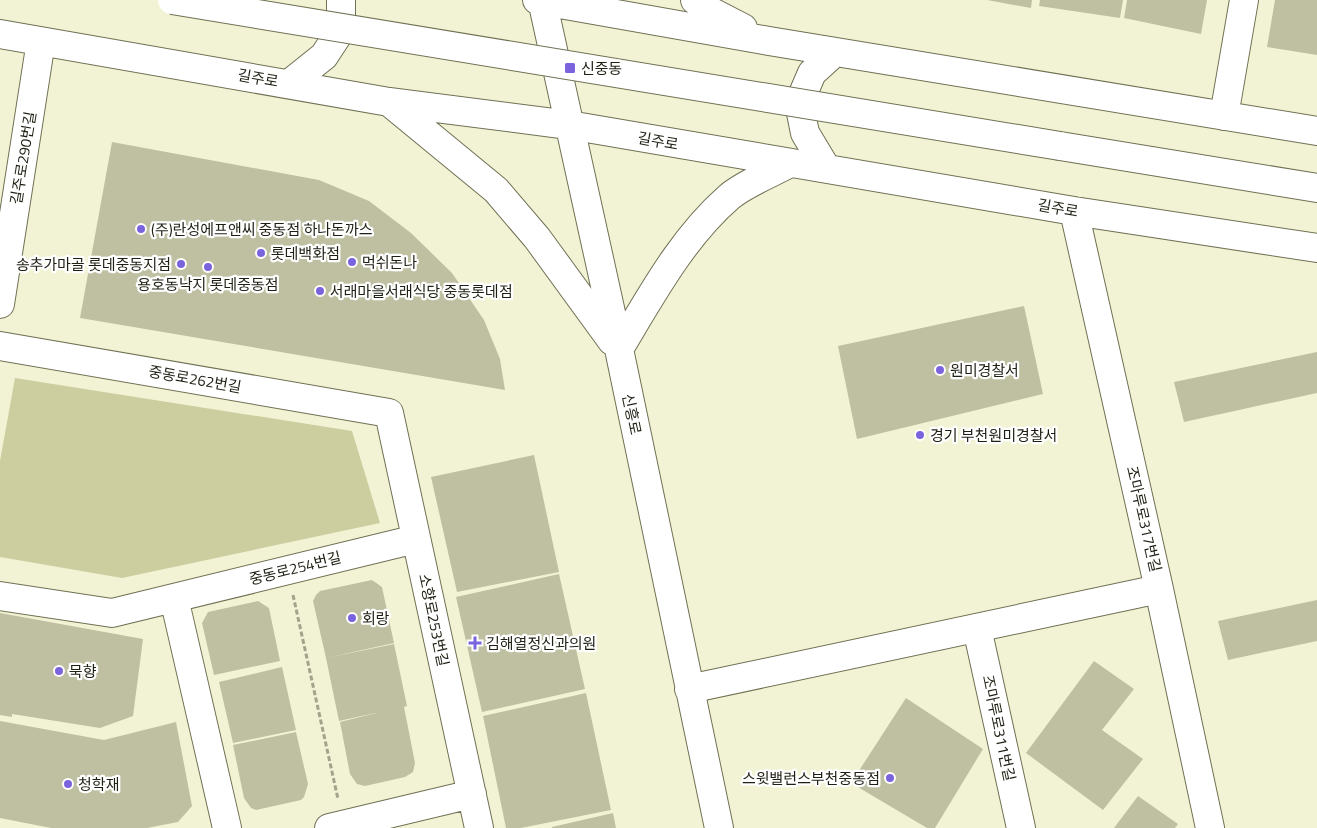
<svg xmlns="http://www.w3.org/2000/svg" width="1317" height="828" font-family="'Titillium Web','Noto Sans KR',sans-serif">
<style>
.green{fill:#cdcea0}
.building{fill:#bfc0a2}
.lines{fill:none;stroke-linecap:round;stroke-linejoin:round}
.minor-casing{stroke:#707055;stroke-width:30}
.path{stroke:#a3a38c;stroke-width:3;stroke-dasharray:5 2.5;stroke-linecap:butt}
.minor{stroke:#fff;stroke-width:28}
.minor-bridge-casing{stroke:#707055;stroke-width:30;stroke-linecap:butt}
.minor-bridge{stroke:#fff;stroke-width:28}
.poi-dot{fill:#7b63de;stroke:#fff;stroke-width:2}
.labels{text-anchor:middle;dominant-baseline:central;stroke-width:4.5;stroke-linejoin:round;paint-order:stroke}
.poi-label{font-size:15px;fill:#1f1f14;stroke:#fff;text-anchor:start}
.street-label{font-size:15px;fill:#1f1f14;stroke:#fff}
</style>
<rect width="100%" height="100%" fill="#f2f3d4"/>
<path class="green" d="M15,378l337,53 28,92 -258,55 -122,-21v-96z"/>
<path class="building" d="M987,0h45l-1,8z
M1040,0h83l-3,18 -81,-12z
M1127,0h80l-6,34 -77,-16z
M1275,0h42v55l-50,-8z
M112,142l207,38 50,21 42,32 41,40 32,47 16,39 5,31 -425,-72z
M1024,306l19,88 -186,45 -19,-93z
M1317,352v41l-133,29 -10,-40z
M534,455l25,117 -102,20 -26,-115z
M559,574l26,115 -103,23 -26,-115z
M372,580l10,7 12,56 -68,15 -13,-57 3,-6 4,-4z
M1317,600v41l-89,19 -10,-39z
M258,601l11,7 11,53 -66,14 -12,-52 6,-11z
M0,613l143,26 -10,77 -33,12 -88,-14v3l-12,-2z
M394,644l13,62 -3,1 11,56 -2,9 -8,5 -40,9 -8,-2 -7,-10 -10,-52 40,-10 -41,9 -13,-63z
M1094,661l40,28 -32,41 41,29 -40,51 -77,-57z
M282,667l14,63 -63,13 -14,-61z
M586,693l25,117 -90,18h-15l-23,-112z
M906,698l77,51 -48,79h-8l-76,-45z
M0,721l104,19 72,-18 16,84 -14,16 -31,6h-96l-51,-10z
M296,732l12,52 -4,13 -3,3 -45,10 -5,-2 -7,-10 -11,-53z
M1138,796l40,28 -3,4h-61z
M613,813l3,15h-64v-1z"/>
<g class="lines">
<g class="minor-casing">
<path id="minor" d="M537,0l232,41 548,90
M542,0l77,349 100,479
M695,0l17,12 31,16
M0,34l389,68 180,23 505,86 243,37
M289,84l35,-28 17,-26v-30
M389,102l107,88 41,48 75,103
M1224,116l20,-116
M1060,146l257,42
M826,168l-21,-35 -6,-30 13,-30 23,-21
M1074,211l85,378 51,239
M0,304l41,-263
M0,346l389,67 90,415
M619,349c32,-53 63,-111 110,-152 15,-13 43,-24 61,-34
M0,596l112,17 304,-74
M174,598l53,230
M977,628l44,200
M689,689l470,-100
M329,828l143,-34"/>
</g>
<path class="path" d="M293,595l45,204"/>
<use href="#minor" class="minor"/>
<g class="minor-bridge-casing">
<path id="minor-bridge" d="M172,0l888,146"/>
</g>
<use href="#minor-bridge" class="minor-bridge"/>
</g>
<g class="poi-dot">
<rect x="564" y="62" width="12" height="12" rx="2.5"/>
<circle cx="141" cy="229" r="5"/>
<circle cx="261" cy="253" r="5"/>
<circle cx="352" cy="262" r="5"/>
<circle cx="181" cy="264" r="5"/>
<circle cx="208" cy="267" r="5"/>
<circle cx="320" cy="291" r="5"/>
<circle cx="940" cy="370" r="5"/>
<circle cx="920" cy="435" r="5"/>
<circle cx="352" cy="618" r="5"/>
<path d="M472.5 635.5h5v5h5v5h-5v5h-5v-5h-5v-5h5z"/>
<circle cx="59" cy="671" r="5"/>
<circle cx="890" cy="778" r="5"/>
<circle cx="68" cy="784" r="5"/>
</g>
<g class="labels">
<g class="poi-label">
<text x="581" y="68">신중동</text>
<text x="151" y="229">(주)란성에프앤씨 중동점 하나돈까스</text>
<text x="271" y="253">롯데백화점</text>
<text x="362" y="262">먹쉬돈나</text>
<text x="171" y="264" text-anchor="end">송추가마골 롯데중동지점</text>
<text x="208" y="284" text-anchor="middle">용호동낙지 롯데중동점</text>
<text x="330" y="291">서래마을서래식당 중동롯데점</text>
<text x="950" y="370">원미경찰서</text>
<text x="930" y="435">경기 부천원미경찰서</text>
<text x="362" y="618">회랑</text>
<text x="486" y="643">김해열정신과의원</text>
<text x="69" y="671">묵향</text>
<text x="880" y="778" text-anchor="end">스윗밸런스부천중동점</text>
<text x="78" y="784">청학재</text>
</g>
<g class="street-label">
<text transform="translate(258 78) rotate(10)">길주로</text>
<text transform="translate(658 141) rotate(10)">길주로</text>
<text transform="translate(23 158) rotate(-81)">길주로290번길</text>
<text transform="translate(1058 208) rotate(10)">길주로</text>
<text transform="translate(195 379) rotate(10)">중동로262번길</text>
<text transform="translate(632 414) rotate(78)">신흥로</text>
<text transform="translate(1144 519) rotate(77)">조마루로317번길</text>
<text transform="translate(295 568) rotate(-14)">중동로254번길</text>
<text transform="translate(434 620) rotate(78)">소향로253번길</text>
<text transform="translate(999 728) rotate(78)">조마루로311번길</text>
</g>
</g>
</svg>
